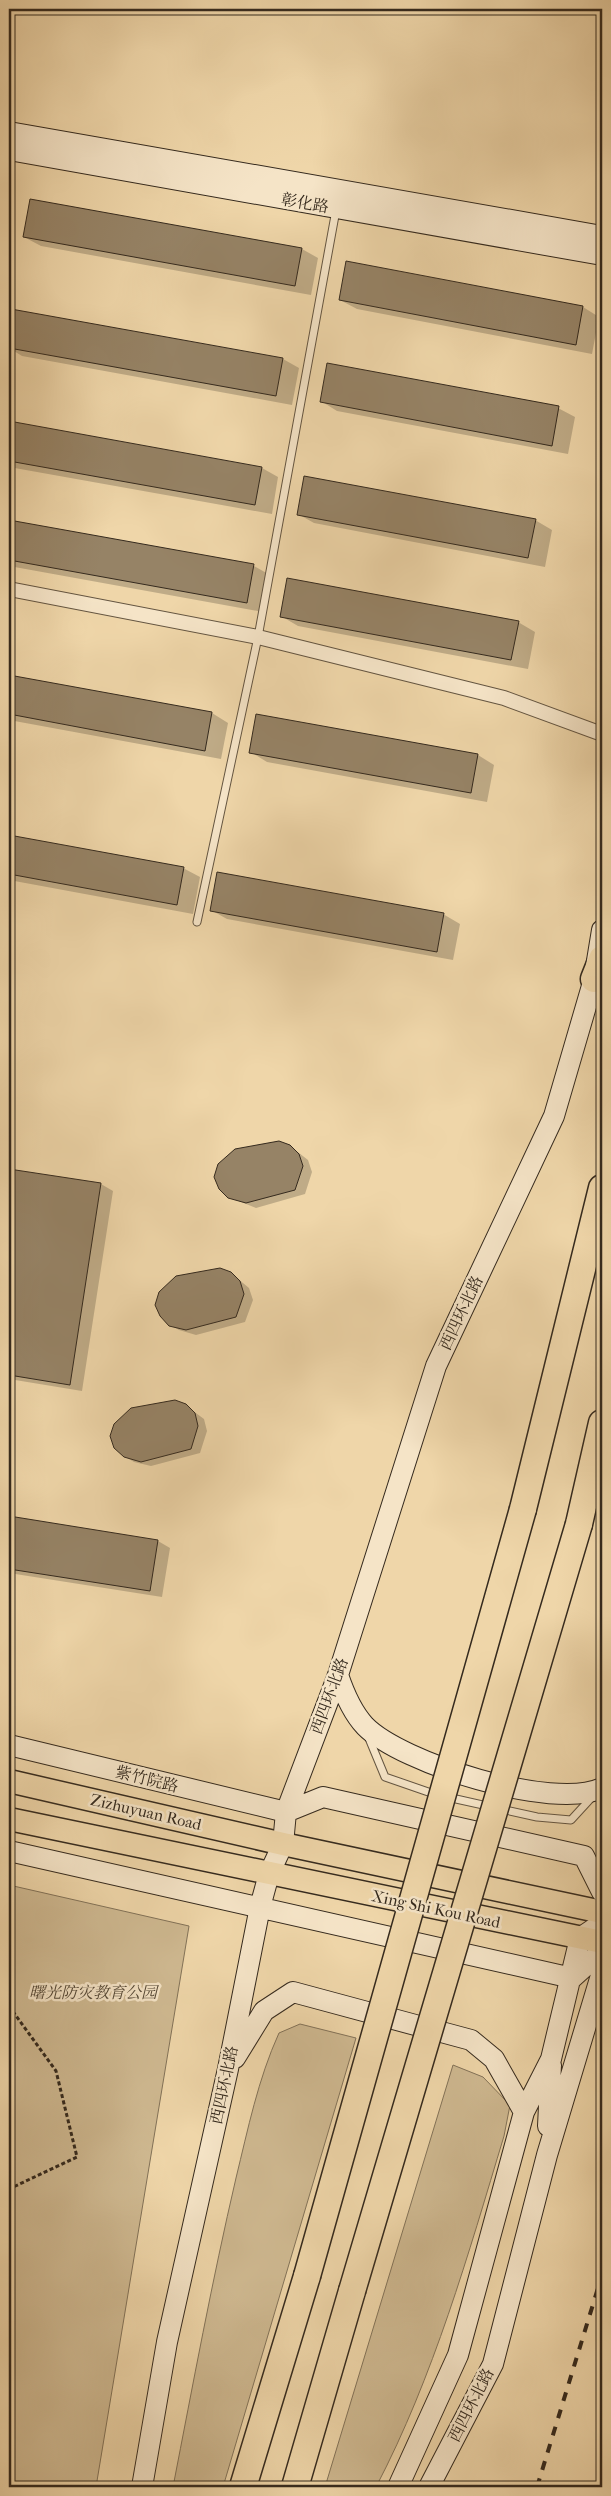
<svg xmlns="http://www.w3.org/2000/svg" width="611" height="2496" font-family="'IM FELL French Canon','Noto Serif SC',serif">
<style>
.green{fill:#cfb991;stroke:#827258}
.shadow{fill:#0003}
.building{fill:#968366;stroke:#352a1e}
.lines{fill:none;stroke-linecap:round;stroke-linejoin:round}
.lane-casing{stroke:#645541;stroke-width:9}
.street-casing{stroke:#645541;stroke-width:16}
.secondary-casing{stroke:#352a1e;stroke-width:22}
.primary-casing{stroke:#352a1e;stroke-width:25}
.highway-casing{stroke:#352a1e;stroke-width:29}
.path{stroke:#352a1e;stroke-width:3;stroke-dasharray:4 2.5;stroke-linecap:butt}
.lane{stroke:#f5e4c7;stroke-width:7}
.street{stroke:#f5e4c7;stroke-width:14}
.secondary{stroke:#f5e4c7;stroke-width:20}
.primary{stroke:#efd6a9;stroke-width:22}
.highway{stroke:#efd6a9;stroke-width:26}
.rail{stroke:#352a1e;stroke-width:4;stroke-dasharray:9 9;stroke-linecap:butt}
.highway-bridge-casing{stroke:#352a1e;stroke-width:29;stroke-linecap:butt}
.highway-bridge{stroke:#efd6a9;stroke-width:26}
.labels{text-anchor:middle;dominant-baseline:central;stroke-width:5;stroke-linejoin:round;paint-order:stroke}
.street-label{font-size:16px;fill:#352a1e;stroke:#f5e4c7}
.park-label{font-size:16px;font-style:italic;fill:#544735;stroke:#f5e4c7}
</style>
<rect width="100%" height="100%" fill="#efd6a9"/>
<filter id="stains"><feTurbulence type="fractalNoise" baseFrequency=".004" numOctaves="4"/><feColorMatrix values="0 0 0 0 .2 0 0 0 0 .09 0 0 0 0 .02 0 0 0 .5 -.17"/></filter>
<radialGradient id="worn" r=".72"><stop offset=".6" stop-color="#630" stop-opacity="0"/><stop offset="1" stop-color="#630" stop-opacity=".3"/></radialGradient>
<path class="green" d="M9,1647l5,73 -5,20z
M9,1885l180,41 -93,561h-87z
M300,2024l56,14 -133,449h-50c20,-103 39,-206 63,-309 12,-49 22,-99 43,-145z
M453,2065l30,12 27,28 -6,31c-36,119 -70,240 -128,351h-51z"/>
<path class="shadow" d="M24,237l278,12 16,9 -7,37 -270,-49z
M340,300l243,7 16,10 -7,37 -235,-45z
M12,310l271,49 16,9 -7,37 -270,-49 -13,-8z
M321,401l237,7 17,9 -7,37 -231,-43z
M9,422l253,46 16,9 -6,37 -263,-47z
M298,514l237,6 17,10 -7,37 -231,-44z
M9,522l245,44 16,9 -7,37 -254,-46z
M281,616l237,6 17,10 -7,37 -230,-43z
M9,676l203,37 16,10 -7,36 -212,-39z
M251,752l227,3 16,10 -7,37 -220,-40z
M9,836l174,32 17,9 -7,37 -184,-34z
M211,910l232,4 17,10 -7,36 -226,-41z
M290,1146l18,14 4,12 -7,22 -49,14 -27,-11z
M9,1170l92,14 12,7 -31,200 -73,-12z
M231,1273l18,15 4,12 -8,22 -49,13 -17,-5 -9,-5z
M185,1405l19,14 3,12 -7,22 -49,13 -17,-4 -10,-6z
M9,1518l149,23 12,7 -8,49 -153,-24z"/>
<path class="building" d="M30,199l272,49 -7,38 -272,-49z
M346,261l237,45 -7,39 -237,-45z
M11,309l272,49 -7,38 -267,-48z
M327,363l232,43 -7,40 -232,-44z
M9,421l253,46 -7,38 -246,-44z
M304,476l232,43 -8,39 -231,-43z
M9,520l245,44 -7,39 -238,-43z
M287,578l232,43 -8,39 -231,-43z
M9,675l203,37 -7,39 -196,-37z
M256,714l222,40 -7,39 -222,-40z
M9,835l175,32 -7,38 -168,-31z
M217,872l227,41 -7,39 -227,-41z
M279,1141l11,4 9,9 4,12 -8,24 -49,13 -18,-5 -9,-9 -5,-12 4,-13 17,-15z
M9,1169l92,14 -31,202 -61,-10z
M220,1268l11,4 9,9 4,13 -8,23 -50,13 -17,-4 -9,-10 -5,-11 4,-13 17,-16z
M175,1400l11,4 9,9 3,13 -7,23 -50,13 -17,-5 -10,-9 -4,-12 4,-12 17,-16z
M9,1516l149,24 -8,51 -141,-22z"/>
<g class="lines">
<g class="lane-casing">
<path id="lane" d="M197,922l61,-285 78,-427
M368,1736l17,41 52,18
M447,1797l90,20 34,3 22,-24"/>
</g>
<g class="street-casing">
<path id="street" d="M9,589l249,48 246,61 98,36"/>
</g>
<g class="secondary-casing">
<path id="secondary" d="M9,132l593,104
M9,150l593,105
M338,1675c6,18 14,37 27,51 36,37 188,85 237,62
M9,1745l277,67 37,-15 261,59 18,36
M9,1851l563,127 30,-27
M235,2058l29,-47 29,-19 178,48 23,19 30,53
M548,2126l3,-61
M142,2487l25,-145 61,-273 32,-162 9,-33 14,-30 3,-32 52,-137 98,-309 118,-250 40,-137 8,-49
M398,2487l60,-132 66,-243 27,-53 29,-121 22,-15
M429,2487l64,-123 54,-209 55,-183"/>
</g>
<g class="primary-casing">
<path id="primary" d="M9,1781l274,63 319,68
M9,1819l593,123"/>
</g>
<g class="highway-casing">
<path id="highway" d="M594,979l8,-20
M523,1509l79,-321
M579,1524l23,-101
M243,2487l64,-211
M295,2487l57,-196"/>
</g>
<path class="path" d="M9,2006l47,65 21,86 -68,32"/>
<use href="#lane" class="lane"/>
<use href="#street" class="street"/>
<use href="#secondary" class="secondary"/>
<use href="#primary" class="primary"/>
<use href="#highway" class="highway"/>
<path class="rail" d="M537,2487l65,-212"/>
<g class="highway-bridge-casing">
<path id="highway-bridge" d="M307,2276l216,-767
M352,2291l227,-767"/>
</g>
<use href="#highway-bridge" class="highway-bridge"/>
</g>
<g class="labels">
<g class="street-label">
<text transform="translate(305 203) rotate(10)">彰化路</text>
<text transform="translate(461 1313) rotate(-65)">西四环北路</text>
<text transform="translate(329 1696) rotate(-70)">西四环北路</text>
<text transform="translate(147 1779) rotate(14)">紫竹院路</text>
<text transform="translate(146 1812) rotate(13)">Zizhuyuan Road</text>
<text transform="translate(436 1909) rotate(12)">Xing Shi Kou Road</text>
<text transform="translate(224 2085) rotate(-78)">西四环北路</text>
<text transform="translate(471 2405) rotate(-63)">西四环北路</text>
</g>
<g class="park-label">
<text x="93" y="1992">曙光防灾教育公园</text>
</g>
</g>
<rect width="611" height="2496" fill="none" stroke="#efd6a9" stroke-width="30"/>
<rect x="10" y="10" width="591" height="2476" fill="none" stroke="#352a1e" stroke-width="2.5"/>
<rect x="15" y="15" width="581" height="2466" fill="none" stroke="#352a1e"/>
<rect width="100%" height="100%" filter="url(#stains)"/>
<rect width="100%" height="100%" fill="url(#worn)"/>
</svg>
